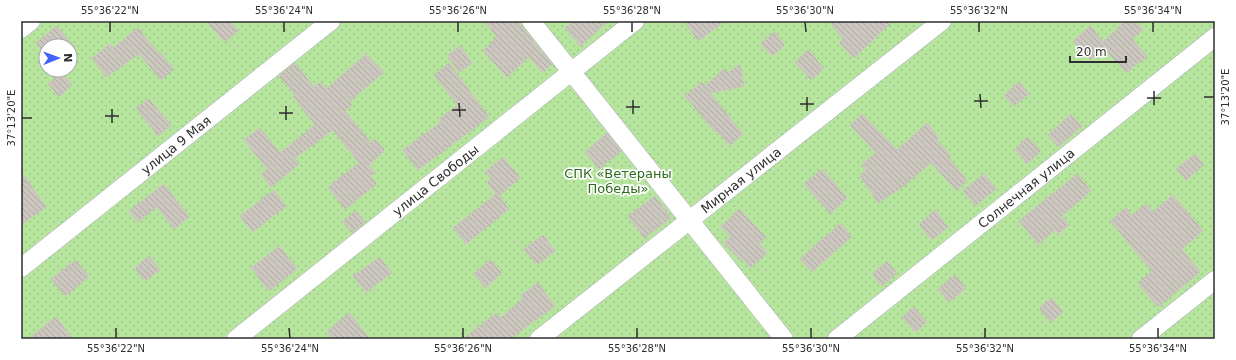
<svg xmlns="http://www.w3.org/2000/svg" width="1236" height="360" font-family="'DejaVu Sans',sans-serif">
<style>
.garden{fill:url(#garden-dots);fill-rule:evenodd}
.building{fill:url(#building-back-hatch);stroke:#cbc5ba}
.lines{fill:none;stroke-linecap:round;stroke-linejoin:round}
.minor-casing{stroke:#b4b7c1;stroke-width:19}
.minor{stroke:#fff;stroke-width:18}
.ticks{fill:none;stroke:#2e2e2e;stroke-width:1.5}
.labels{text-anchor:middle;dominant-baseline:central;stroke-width:3.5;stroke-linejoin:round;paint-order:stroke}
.street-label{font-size:13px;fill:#2e2e2e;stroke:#fff}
.park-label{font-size:13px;fill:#2c6e1b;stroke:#fff}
.neatline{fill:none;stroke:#2e2e2e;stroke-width:1.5}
.ticks-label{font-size:10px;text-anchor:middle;fill:#2e2e2e}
</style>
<defs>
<pattern id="garden-dots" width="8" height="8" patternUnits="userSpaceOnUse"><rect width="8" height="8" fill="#b6e59e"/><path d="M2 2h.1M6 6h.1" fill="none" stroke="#9dc588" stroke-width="1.8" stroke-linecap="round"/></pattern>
<pattern id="building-back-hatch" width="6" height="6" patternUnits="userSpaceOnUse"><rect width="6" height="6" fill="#cbc7bf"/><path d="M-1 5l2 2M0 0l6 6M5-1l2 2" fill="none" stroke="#afaba4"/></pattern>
</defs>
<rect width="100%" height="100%" fill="#efe9e1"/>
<path class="garden" d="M21,21h1194v318h-1194zM46,46h24v24h-24z"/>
<path class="building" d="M207,21h23l8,10 -14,11z
M484,21h33l35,43 -9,9 -14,-16 -22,20 -24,-26 14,-14z
M574,21h35l-29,25 -15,-18z
M684,21h41l-27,20z
M829,21h64l-39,37 -15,-15 4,-4z
M1125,21h10l8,8 -11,10 15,17 -21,17 -22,-25 -14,12 -17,-19 17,-15 13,16z
M56,26l19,21 -5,4v-5h-24v9l-10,-12z
M138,28l20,25 1,-1 15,17 -13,11 -22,-26 -33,23 -14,-19 18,-14 3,4z
M774,32l11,13 -12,11 -12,-12z
M460,46l12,17 -13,9 -12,-16z
M808,50l16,18 -13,12 -16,-18z
M366,54l18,18 -35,30 3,3 -7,6 26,32 3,-4 11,11 -16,15 6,7 -5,4 7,8 -32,25 -17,-22 31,-24 -26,-33 -38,28 4,6 -28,23 -10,-13 6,-5 -23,-29 16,-12 20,25 35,-28 -22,-29 2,-2 -16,-18 16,-13 19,24 6,-5 6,7z
M449,63l40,54 -71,53 -15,-20 38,-28 -2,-3 19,-14 -24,-30z
M740,64l4,22 -34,7 33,41 -13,12 -13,-15 -2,1 -30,-36 17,-14 3,4 19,-17 4,4z
M62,73l10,12 -13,12 -11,-13z
M1019,82l10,12 -15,12 -10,-11z
M149,99l22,26 -13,11 -22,-28z
M862,114l35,36 30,-27 12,15 -2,2 14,16 -2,2 18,23 -11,9 -25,-27 -30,25 -23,15 -18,-27 6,-6 -5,-5 15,-12 -26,-28z
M1071,114l11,12 -24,21 -10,-12z
M607,133l14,18 -22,18 -14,-17z
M1028,137l13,14 -14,13 -12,-15z
M1195,154l9,11 -18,15 -10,-11z
M503,157l17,21 -21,18 10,13 -43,35 -13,-16 43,-34 -9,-11 4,-4 -6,-7z
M822,169l25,29 -16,16 -27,-30z
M21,171l25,36 -25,18z
M984,174l12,15 -21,17 -12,-16z
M1077,174l14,17 -29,25 7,9 -11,9 -3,-4 -17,14 -19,-23z
M164,184l25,33 -15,12 -17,-22 -19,15 -9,-11z
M274,190l12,16 -33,26 -13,-16z
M1173,195l30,36 -21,18 18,23 -42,35 -20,-24 14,-12 -42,-50 16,-13 6,7 14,-11 7,8z
M655,196l16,22 -27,20 -16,-22z
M739,209l27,28 -7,6 8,10 -17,15 -7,-9 -2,2 -17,-18 7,-6 -10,-10z
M935,210l13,17 -16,13 -13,-16z
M356,211l9,11 -13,11 -9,-12z
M841,223l10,14 -39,35 -12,-13z
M543,235l12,16 -18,14 -13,-16z
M279,246l18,23 -28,22 -18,-23z
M149,256l11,14 -15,11 -10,-13z
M380,257l12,16 -26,19 -13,-16z
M76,260l13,17 -24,19 -14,-17z
M490,260l12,13 -17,15 -11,-14z
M887,261l10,12 -15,13 -10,-12z
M955,275l11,13 -17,14 -11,-13z
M538,283l17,23 -45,33h-47l33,-26 4,5 23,-19 -2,-4z
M1052,298l11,14 -12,10 -12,-14z
M914,307l13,15 -12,10 -13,-15z
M349,313l21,26h-37l-6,-8z
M56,317l17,22h-45z"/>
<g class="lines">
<g class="minor-casing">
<g id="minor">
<path d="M531,21l253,318"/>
<path d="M21,29l10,-8"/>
<path id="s1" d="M21,268l310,-247"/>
<path id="s2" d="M236,339l399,-318"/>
<path id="s3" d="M539,339l403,-318"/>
<path id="s4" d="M837,339l378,-302"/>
<path d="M1141,339l74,-59"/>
</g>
</g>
<use href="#minor" class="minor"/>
</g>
<path class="ticks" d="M110,22v10M284,22v10M458,22v10M632,22v10M805,22l1,10M979,22v10M1153,22v10M1154,91v14M980,94l1,14M807,97v14M1204,97h10M1147,98h14M633,100v14M974,101h14M459,103l1,14M800,104h14M286,106v14M626,107h14M112,109v14M452,110h14M279,113h14M105,116h14M22,118h10M116,328v10M289,328l1,10M463,328v10M637,328v10M811,328v10M985,328v10M1158,328v10"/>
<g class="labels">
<g class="street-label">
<text stroke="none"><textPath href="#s1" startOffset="198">улица 9 Мая</textPath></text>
<text stroke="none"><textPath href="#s2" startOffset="255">улица Свободы</textPath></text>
<text stroke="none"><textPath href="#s3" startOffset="257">Мирная улица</textPath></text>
<text stroke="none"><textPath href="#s4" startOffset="242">Солнечная улица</textPath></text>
</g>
<g class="park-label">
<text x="618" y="173">СПК «Ветераны<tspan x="618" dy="15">Победы»</tspan></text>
</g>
</g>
<rect width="1236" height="360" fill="none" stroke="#ffffff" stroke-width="44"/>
<g transform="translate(58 58) rotate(89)"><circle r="19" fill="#ffffff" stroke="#ababab"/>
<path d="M0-3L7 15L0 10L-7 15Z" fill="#4264fb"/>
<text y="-6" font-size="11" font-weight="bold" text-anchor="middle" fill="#2e2e2e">N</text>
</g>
<path d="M1070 56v6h56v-6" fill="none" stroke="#2e2e2e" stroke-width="2"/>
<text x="1076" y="56" font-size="12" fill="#2e2e2e" stroke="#ffffff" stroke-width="3" paint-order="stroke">20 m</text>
<rect x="22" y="22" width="1192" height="316" class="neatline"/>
<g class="ticks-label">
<text x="110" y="14">55°36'22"N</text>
<text x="284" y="14">55°36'24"N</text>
<text x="458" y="14">55°36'26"N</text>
<text x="632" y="14">55°36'28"N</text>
<text x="805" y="14">55°36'30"N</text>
<text x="979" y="14">55°36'32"N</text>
<text x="1153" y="14">55°36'34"N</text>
<text transform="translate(1225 97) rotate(-90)" y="4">37°13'20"E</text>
<text transform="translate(11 118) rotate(-90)" y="4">37°13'20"E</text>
<text x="116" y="352">55°36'22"N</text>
<text x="290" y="352">55°36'24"N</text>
<text x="463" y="352">55°36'26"N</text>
<text x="637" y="352">55°36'28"N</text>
<text x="811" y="352">55°36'30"N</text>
<text x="985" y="352">55°36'32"N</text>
<text x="1158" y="352">55°36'34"N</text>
</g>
</svg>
